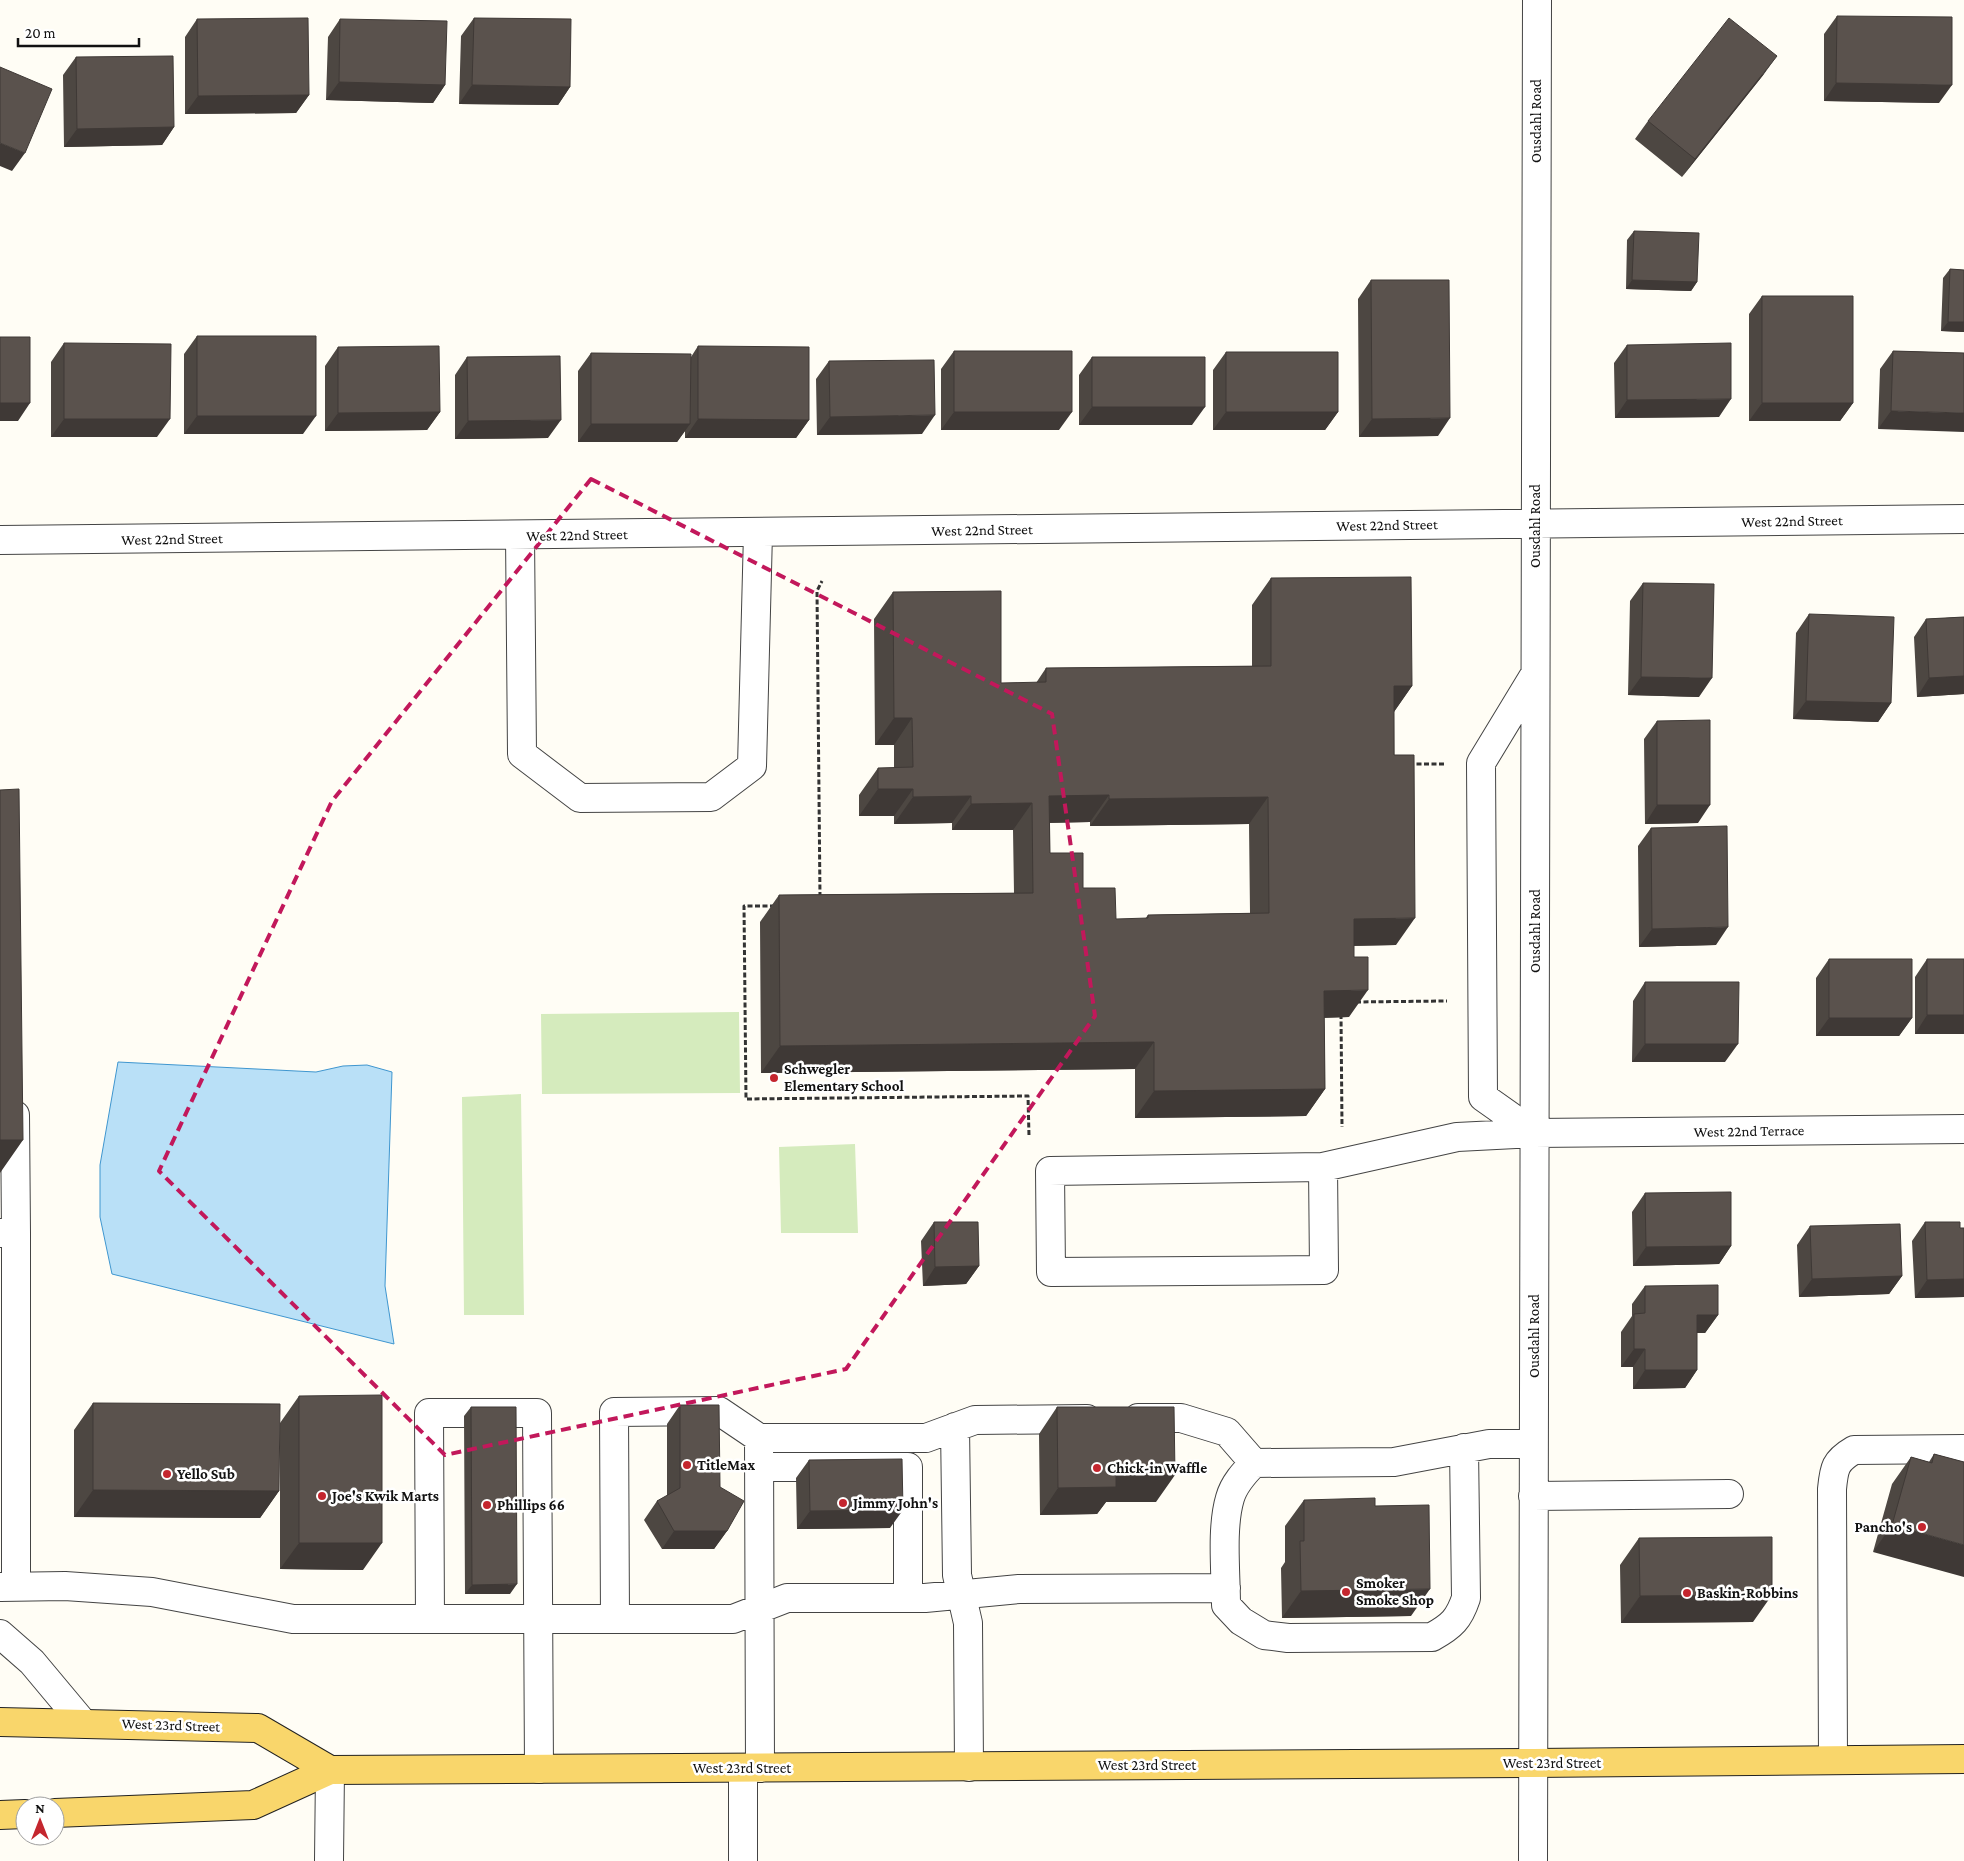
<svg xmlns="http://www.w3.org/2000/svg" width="1964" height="1861" font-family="'Crimson Pro',serif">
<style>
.green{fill:#d5ebbd}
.water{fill:#b9e0f7;stroke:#3f96cf}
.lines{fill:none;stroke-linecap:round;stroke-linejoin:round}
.minor-casing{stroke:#444;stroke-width:30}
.major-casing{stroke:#222;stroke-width:30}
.path{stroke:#333;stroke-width:3;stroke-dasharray:5 2.5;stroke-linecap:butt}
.minor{stroke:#fff;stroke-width:28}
.major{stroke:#f9d66b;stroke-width:28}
.wall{fill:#4d4742;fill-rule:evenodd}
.shaded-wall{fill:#3f3936}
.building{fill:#5a524d;stroke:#3f3936;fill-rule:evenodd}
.marked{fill:none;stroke:#c2185b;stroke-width:4;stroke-dasharray:10 6;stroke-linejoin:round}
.poi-dot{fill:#c4262e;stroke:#fff;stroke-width:2}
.labels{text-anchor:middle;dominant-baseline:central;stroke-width:5;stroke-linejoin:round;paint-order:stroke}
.street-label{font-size:15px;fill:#111;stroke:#fff}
.poi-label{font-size:15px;font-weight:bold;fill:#111;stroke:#fff;text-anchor:start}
</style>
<rect width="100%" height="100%" fill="#fffdf5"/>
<path class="green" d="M739,1012l1,81 -198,1 -1,-80z
M521,1094l3,221h-60l-2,-218z
M855,1144l3,89h-77l-2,-86z"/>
<path class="water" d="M118,1062l198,10 27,-6 24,-1 25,7 -7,214 9,58 -282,-70 -12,-57v-52z"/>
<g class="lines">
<g class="minor-casing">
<path id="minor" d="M520,535l2,219 58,44 131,-1 41,-31 6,-233
M0,540l1964,-21
M15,1115l1,118
M1534,1133l-51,-36 -2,-334 54,-89
M1323,1167l1,103 -273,2 -1,-101 273,-4 134,-30 77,-4 430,-4
M0,1233h16v353
M1138,1418h43l46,14 27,31 140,-1 95,-18h44
M955,1427l2,148 11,48 1,144
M759,1438l1,330
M1254,1463c-10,10 -20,21 -24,35 -9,30 -4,75 -4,107l15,16 23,14 24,3 144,-1c20,-11 27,-18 34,-39l-2,-150
M759,1467h149v131
M1533,1496l196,-2
M0,1587l65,-1 87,6 141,27h440l54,-21h138l94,-9 207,-1
M430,1619l-1,-206h108l2,356
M615,1619l-1,-207 105,-1 40,27h167l49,-18 112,-1
M0,1634l32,28 51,61
M1833,1760l-1,-271c2,-21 3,-28 22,-39l110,-1
M743,1768v93
M329,1861l1,-91
M1533,1861l4,-1861"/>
</g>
<g class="major-casing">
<path id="major" d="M0,1722l258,6 72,42
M55,1813l198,-8 77,-35 1203,-7 431,-4
M0,1815l25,-1"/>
</g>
<path class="path" d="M1409,764h37
M820,897l-3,-306 5,-10
M775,906h-31l2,193 282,-3 1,40
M1356,1002l91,-1
M1341,1014l1,113"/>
<use href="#minor" class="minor"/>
<use href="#major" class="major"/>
</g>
<path class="wall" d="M1837,16l102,87 -115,-2v-67z
M474,18l96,69 -12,18 -99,-1 2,-68z
M197,19l112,76 -13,18 -111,1v-77z
M340,19l105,66 -12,18 -107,-3 2,-63z
M76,57l98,70 -12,18 -98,2 -1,-72z
M1764,74l-82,103 -47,-38 13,-18z
M1634,231l63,51 -6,9 -65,-2 1,-49z
M1950,269l14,1v62l-23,-1 2,-53z
M1371,280l67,156 -79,1 -1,-138z
M1762,296l91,107 -13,18h-91v-107z
M197,336l106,98h-119v-80z
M64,343l93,94h-106v-75z
M1627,345l92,72 -104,1 -1,-55z
M698,346l111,74 -13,18h-111v-7l-8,11h-99v-71l13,-18 100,4z
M338,347l102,65 -13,18 -102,1v-65z
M954,351l105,79h-118v-61z
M1893,351l71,2 -86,76 2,-60z
M1226,352l112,60 -13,18h-112v-60z
M467,357l81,81 -93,1v-64z
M1092,357l100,68h-113v-50z
M829,361l93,73 -105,1 -1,-56z
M1271,578l141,108 -18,26 2,233 -42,1 -5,71 -25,1 1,71 -19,27 -171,2v-49l-374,4 -1,-151 19,-27 235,-2 -1,-63h-61v-7l-58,1v-8h-35v-21l19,-27h16v-23h-19l-1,-126 19,-27 108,91h35l10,-15 206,-2v-61zM1090,822v4l159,-2 1,89 -102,2 -3,4h-29l-33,-31 -33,-35v-30z
M1643,583l56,114 -71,-2 2,-94z
M1809,614l82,89 -13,19 -85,-3 3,-86z
M1964,617v77l-47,3 -3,-60 12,-18z
M1657,721l41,102 -53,1 -1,-85z
M1651,828l65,117 -77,2 -1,-101z
M1829,959l83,59 -13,18h-83v-58z
M1927,959l37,75h-49v-57z
M1645,982l80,80h-93l1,-61z
M1645,1193l86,53 -12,18 -86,2 -1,-54z
M934,1222l45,44 -13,18 -43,2 -2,-45z
M1925,1222l35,6h4v69l-49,1 -3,-57z
M1810,1226l92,50 -13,18 -90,3 -2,-52z
M1645,1286l73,29 -13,18h-8v37l-12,18 -52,1v-22h-12v-35l11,-16v-12z
M299,1396l64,174 -83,-1v-146z
M93,1403l186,88 -19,27 -186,-1v-87z
M680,1405l40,82 7,44 -13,18h-52l-18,-29 13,-19 10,-5v-72z
M471,1407l39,187h-45l-1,-178z
M1057,1407l99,95h-50l-9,12 -57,1 -1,-81z
M1934,1454l30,8 -91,90 19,-68 19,-27 18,5z
M809,1460l81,68 -93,1 -1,-51z
M1304,1500l71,6 36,110 -129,2 -1,-50 4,-6v-36z
M1639,1538l114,84 -132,1 -1,-58z"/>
<path class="shaded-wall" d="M1777,56l-13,18 -82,103 13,-18z
M339,82l106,3 -12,18 -107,-3z
M1836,83l116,2 -13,18 -115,-2z
M472,85l98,2 -12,18 -99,-1z
M309,95l-13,18 -111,1 13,-18z
M174,127l-12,18 -98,2 13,-18z
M0,143l25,10 -13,18 -12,-5z
M1632,280l65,2 -6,9 -65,-2z
M1948,322h16v10l-23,-1z
M1731,399l-12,18 -104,1 12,-18z
M0,403h30l-12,18h-18z
M1762,403h91l-13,18h-91z
M1092,407h113l-13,18h-113z
M1891,411l73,2v19l-86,-3z
M440,412l-13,18 -102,1 13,-18z
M954,412h118l-13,18h-118z
M1226,412h112l-13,18h-112z
M935,415l-13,19 -105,1 13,-18z
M197,416h119l-13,18h-119z
M1450,418l-12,18 -79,1 13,-18z
M64,419h106l-13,18h-106z
M698,419l111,1 -13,18h-111z
M561,420l-13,18 -93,1 13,-18z
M591,424h99l-13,18h-99z
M1964,676v18l-47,3 12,-19z
M1641,677l71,1 -13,19 -71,-2z
M1394,686h18l-19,27z
M1806,701l85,2 -13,19 -85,-3z
M894,718h18l-18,27h-19z
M878,789h35l-19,27h-35z
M1109,795l-19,27 -58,1 17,-27z
M971,796l-19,27 -58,1 19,-27z
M1268,797l-19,27 -159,2 19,-27z
M1032,803l-19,27h-61l19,-26z
M1657,805h53l-12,18 -53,1z
M1415,918l-19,27 -61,1 19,-27z
M1728,927l-12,18 -77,2 13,-18z
M1368,990l-19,27 -44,1 19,-27z
M1927,1015h37v19h-49z
M1829,1018h83l-13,18h-83z
M1154,1042l-19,27 -374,4 19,-27z
M1645,1044h93l-13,18h-93z
M1325,1089l-19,27 -171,2 19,-27z
M0,1140h23l-23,33z
M1731,1246l-12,18 -86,2 13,-19z
M979,1266l-13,18 -43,2 12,-19z
M1902,1276l-13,18 -90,3 13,-18z
M1964,1279v18l-49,1 12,-18z
M1697,1315h21l-13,18h-21z
M1634,1349h11l-12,18h-12z
M1645,1370h52l-12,18 -52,1z
M1116,1475h59l-19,27h-50l-9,12 -57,1 18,-27z
M93,1490l186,1 -19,27 -186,-1z
M903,1510l-13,18 -93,1 13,-18z
M1892,1525l72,20v32l-91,-25z
M674,1531h53l-13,18h-52z
M299,1543h83l-19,27 -83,-1z
M517,1584l-7,10h-45l7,-9z
M1430,1589l-19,27 -129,2 19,-27z
M1772,1595l-19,27 -132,1 19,-27z"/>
<path class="building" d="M1837,16l115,1v68l-116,-2z
M308,18l1,77 -111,1 -1,-77z
M474,18l97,1 -1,68 -98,-2z
M1729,18l48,38 -82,103 -47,-38z
M340,19l107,2 -2,64 -106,-3z
M173,56l1,71 -97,2 -1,-72z
M0,67l52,22 -27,64 -25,-10z
M1634,231l65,2 -2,49 -65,-2z
M1950,269l14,1v52h-16z
M1371,280h78l1,138 -78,1z
M1762,296h91v107h-91z
M197,336h119v80h-119z
M0,337h30v66h-30z
M64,343l107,1 -1,75h-106z
M1731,343v56l-104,1v-55z
M439,346l1,66 -102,1v-66z
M698,346l111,1v73l-111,-1z
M954,351h118v61h-118z
M1893,351l71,2v60l-73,-2z
M1226,352h112v60h-112z
M591,353l100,1 -1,70h-99z
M560,356l1,64 -93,1 -1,-64z
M1092,357h113v50h-113z
M934,360l1,55 -105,2 -1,-56z
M1411,577l1,109h-18v69h20l1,163 -61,1v38h14v33l-44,1 1,98 -171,2v-49l-374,4 -1,-151 254,-2 -1,-90 -61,1v-8l-58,1v-8h-35v-21l35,-1 -1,-49h-18l-1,-126 108,-1v92l45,-1v-14l225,-2v-88zM1109,795v4l159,-2 1,116 -121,2v3l-32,1 -1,-31h-32v-35h-33l-1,-57z
M1643,583l71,1 -2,94 -71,-1z
M1809,614l85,3 -3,86 -85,-2z
M1964,617v59l-35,2 -3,-59z
M1710,720v85h-53v-84z
M19,789l4,351h-23v-350z
M1727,826l1,101 -76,2 -1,-101z
M1829,959h83v59h-83z
M1927,959h37v56h-37z
M1645,982h94l-1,62h-93z
M1731,1192v54l-85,1 -1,-54z
M934,1222h44l1,44 -44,1z
M1925,1222h35v6h4v51l-37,1z
M1900,1224l2,52 -90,3 -2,-53z
M1718,1285v30h-21v55h-52v-21h-11v-35l11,-1v-27z
M382,1395v148h-83v-147z
M93,1403l187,1 -1,87 -186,-1z
M680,1405h39l1,82 24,14 -17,30h-53l-17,-30 23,-13z
M471,1407h45l1,177 -45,1z
M1057,1407h117l1,68h-59v12l-58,1z
M1934,1454l30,8v83l-72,-20 19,-68 21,6z
M902,1459l1,51 -93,1 -1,-51z
M1375,1498v8l54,-1 1,84 -129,2 -1,-50h4v-41z
M1772,1537v58l-132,1 -1,-58z"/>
<path class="marked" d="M591,479l461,235 43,302 -249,353 -401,86 -286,-284 173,-370z"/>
<g class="poi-dot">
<circle cx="774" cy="1078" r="5"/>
<circle cx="687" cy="1465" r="5"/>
<circle cx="1097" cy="1468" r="5"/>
<circle cx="167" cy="1474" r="5"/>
<circle cx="322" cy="1496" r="5"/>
<circle cx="843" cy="1503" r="5"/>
<circle cx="487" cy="1505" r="5"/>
<circle cx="1922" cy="1527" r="5"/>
<circle cx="1346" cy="1592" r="5"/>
<circle cx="1687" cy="1593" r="5"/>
</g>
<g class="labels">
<g class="street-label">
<text transform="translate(1536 121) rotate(-90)">Ousdahl Road</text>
<text transform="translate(1792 521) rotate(-1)">West 22nd Street</text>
<text transform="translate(1387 525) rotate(-1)">West 22nd Street</text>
<text transform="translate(1535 526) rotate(-90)">Ousdahl Road</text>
<text transform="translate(982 530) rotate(-1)">West 22nd Street</text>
<text transform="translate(577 535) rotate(-1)">West 22nd Street</text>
<text transform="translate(172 539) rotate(-1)">West 22nd Street</text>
<text transform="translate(1535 931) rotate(-90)">Ousdahl Road</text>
<text transform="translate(1749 1131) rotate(-1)">West 22nd Terrace</text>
<text transform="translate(1534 1336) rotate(-90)">Ousdahl Road</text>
<text transform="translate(171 1725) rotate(2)">West 23rd Street</text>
<text x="1552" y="1763">West 23rd Street</text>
<text x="1147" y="1765">West 23rd Street</text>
<text x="742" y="1768">West 23rd Street</text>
</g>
<g class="poi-label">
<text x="784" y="1069">Schwegler<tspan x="784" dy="17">Elementary School</tspan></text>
<text x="697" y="1465">TitleMax</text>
<text x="1107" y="1468">Chick-in Waffle</text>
<text x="177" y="1474">Yello Sub</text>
<text x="332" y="1496">Joe's Kwik Marts</text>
<text x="853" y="1503">Jimmy John's</text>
<text x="497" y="1505">Phillips 66</text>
<text x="1912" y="1527" text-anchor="end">Pancho's</text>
<text x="1356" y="1583">Smoker<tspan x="1356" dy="17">Smoke Shop</tspan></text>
<text x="1697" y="1593">Baskin-Robbins</text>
</g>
</g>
<g transform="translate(40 1821)"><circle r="24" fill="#ffffff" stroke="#a0a0a0"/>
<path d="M0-4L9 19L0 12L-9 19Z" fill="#c4262e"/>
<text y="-8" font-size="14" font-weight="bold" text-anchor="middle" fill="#111111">N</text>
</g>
<path d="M18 38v8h121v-8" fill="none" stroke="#111111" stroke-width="2.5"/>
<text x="25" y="38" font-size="15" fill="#111111" stroke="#ffffff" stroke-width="4" paint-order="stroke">20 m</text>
</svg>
